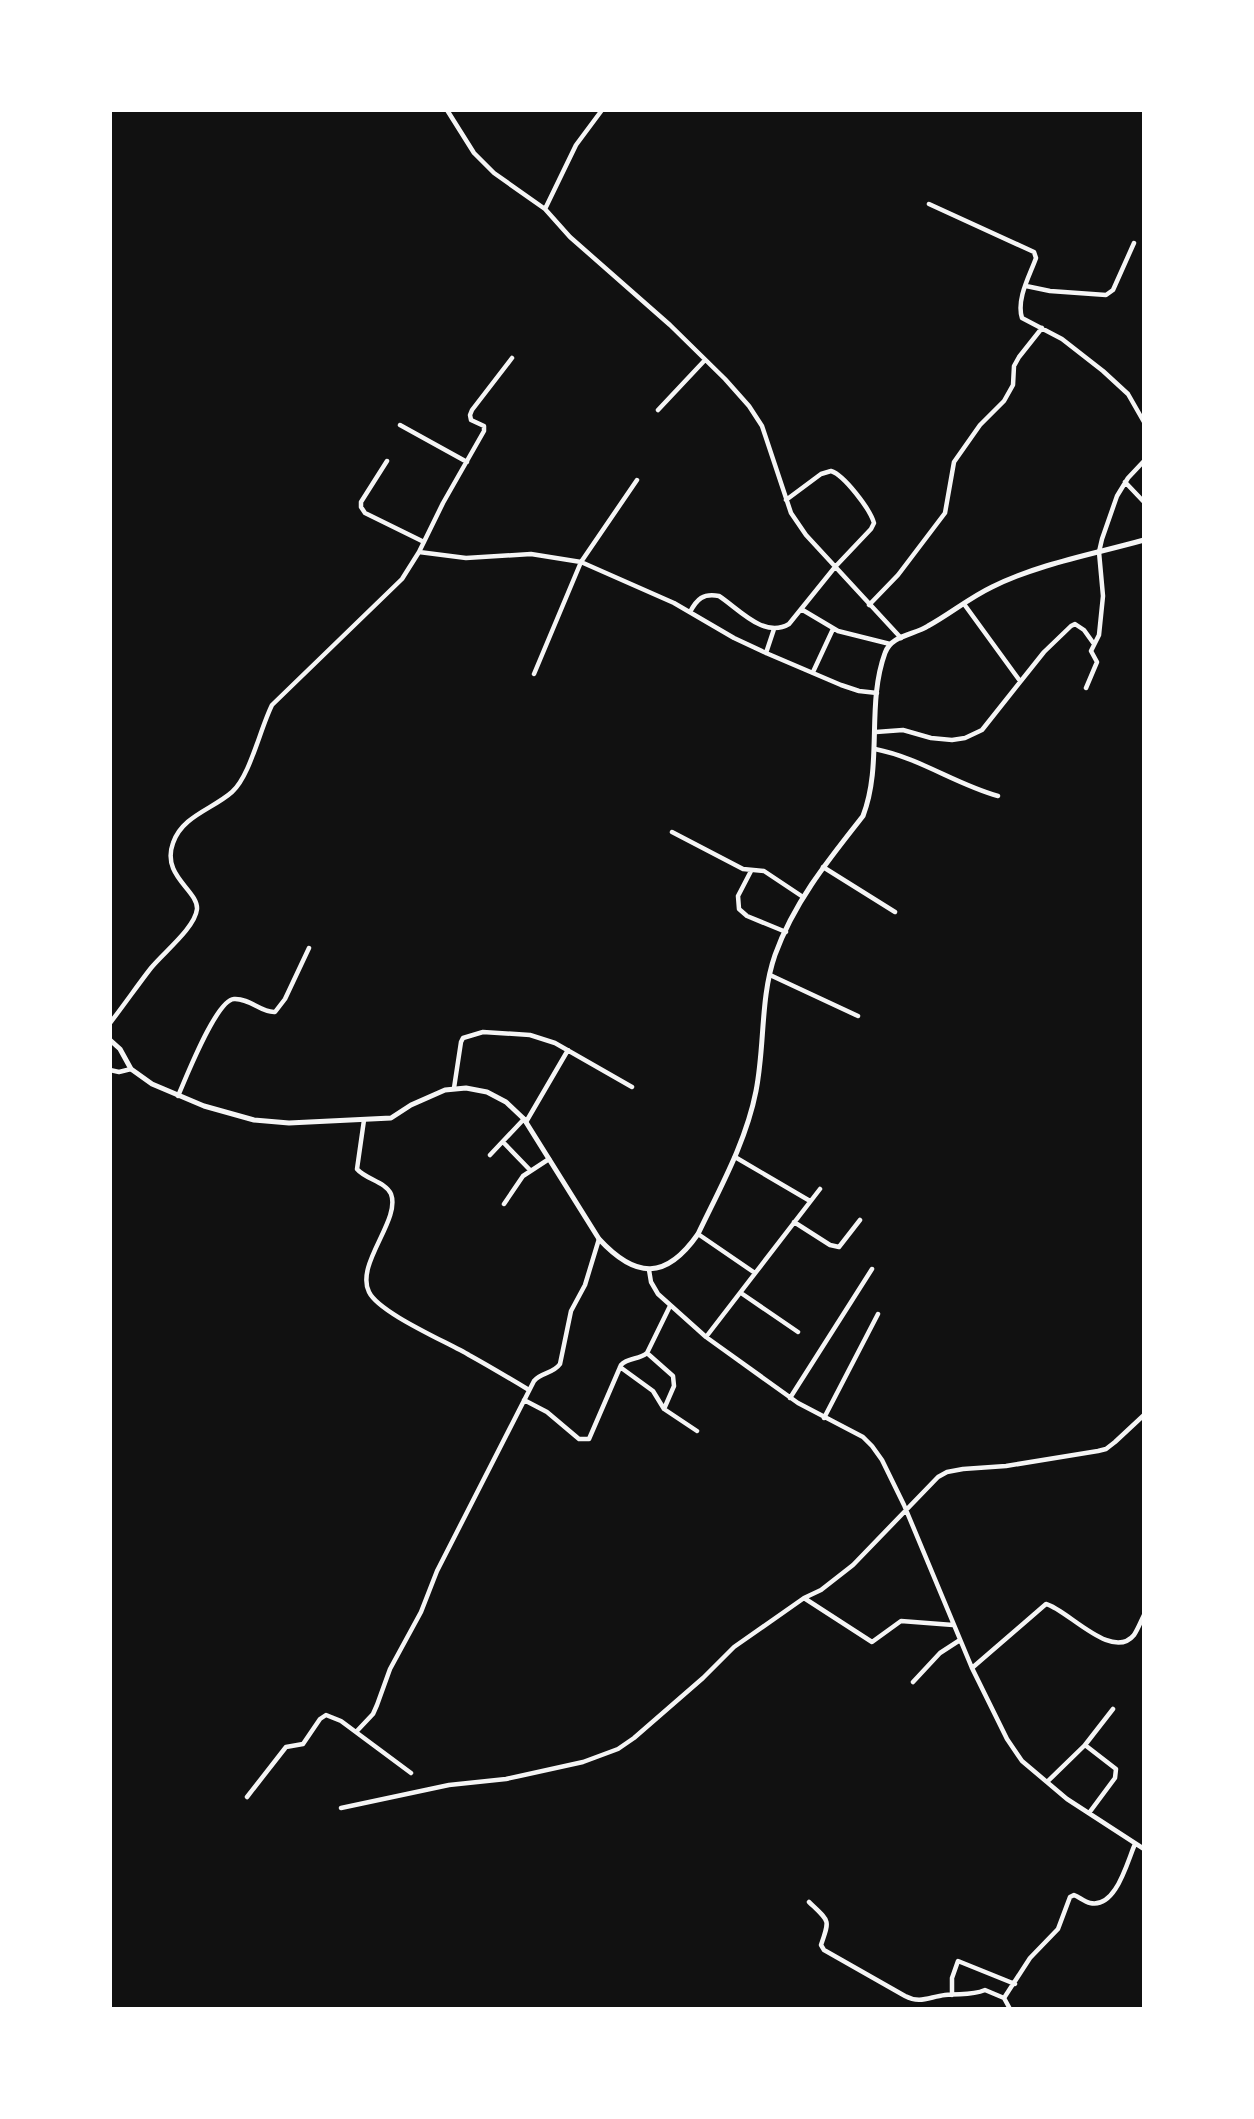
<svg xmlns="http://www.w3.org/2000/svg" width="1254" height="2119" font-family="'Alegreya Sans',sans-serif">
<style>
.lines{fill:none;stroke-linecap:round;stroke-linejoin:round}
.minor{stroke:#f5f5f5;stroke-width:4.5}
.tertiary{stroke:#f5f5f5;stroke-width:5}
</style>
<rect width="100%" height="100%" fill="#111"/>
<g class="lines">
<path class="minor" d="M447,110l27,43 20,20 51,36 25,28 100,88 55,54 24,27 13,20 29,87 15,22 95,103
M929,204l105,48 2,6c-6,17 -20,41 -14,60l40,21 41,32 25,23 16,28
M545,209l31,-64 26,-35
M1026,286l24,5 56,4 7,-5 21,-47
M658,410l47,-50
M400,425l67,37
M387,461l-26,41v5l4,6 59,29
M1125,482l19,20
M419,552l47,6 65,-4 50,8 93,41 60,35 32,15 75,32 18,6 18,2
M964,604l56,77
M869,605l29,-30 47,-62 9,-51 26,-37 24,-24 9,-16 1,-19 5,-9 23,-29
M801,609l37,22 52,13
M690,612c7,-13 13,-19 29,-16 20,13 45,43 70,28l46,-57 36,-38 3,-6c-4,-14 -30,-48 -43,-52l-10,3 -35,26
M766,653l8,-24
M813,672l20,-43
M534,674l47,-112 56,-82
M1086,688l11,-26 -6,-11 8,-16 4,-39 -4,-44 3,-13 15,-43 11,-18 16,-17
M876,732l27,-2 28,8 21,2 13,-2 17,-8 62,-78 27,-26 4,-2 9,6 10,14
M875,749c45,9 80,35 123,47
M672,832l71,37 21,2 39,26
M823,867l72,45
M751,871l-13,25 1,13 8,7 39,16
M770,975l88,41
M110,1023c14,-18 27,-37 41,-55 12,-15 44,-40 46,-59 1,-19 -36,-33 -24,-66 9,-27 40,-34 59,-51 18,-16 28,-63 40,-87l130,-126 17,-27 24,-49 41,-72v-5l-13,-6 -1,-5 2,-5 40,-52
M110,1070l9,2 12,-3
M454,1088l7,-46 2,-4 20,-6 47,3 25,8 77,44
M178,1096c8,-18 38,-96 56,-97 16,-1 27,14 41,13l10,-13 24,-51
M364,1120l-7,49c8,10 29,13 34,25 10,26 -36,70 -22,98 10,21 78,50 100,63 20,11 40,23 60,35
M526,1122l42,-72
M503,1142l27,28
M490,1155l34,-36
M735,1157l75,44
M504,1204l19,-28 26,-17
M794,1222l36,23 9,2 21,-27
M698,1234l57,39
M649,1270l2,12 7,12 48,43 92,66 65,34 9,9 10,14 22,45 68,163 35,71 15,22 45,38 77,50
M741,1293l57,39
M706,1337l114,-148
M647,1353l26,23 1,10 -10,23
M620,1367l33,24 11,18 33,22
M790,1398l82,-129
M524,1400l23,12 32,27h10l32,-74c7,-8 18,-5 26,-12l23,-47
M824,1418l54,-104
M804,1598l68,44 29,-21 52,4
M972,1668l74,-64c21,5 66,58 88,31 4,-6 7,-14 10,-20
M913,1682l27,-29 20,-13
M356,1732l17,-18 4,-9 13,-36 31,-57 16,-41 97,-190c7,-9 19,-7 26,-17l11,-53 14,-26 14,-46
M1085,1745l31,24 -1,9 -26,35
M1047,1782l38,-37 28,-36
M247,1797l39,-50 17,-3 17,-25 6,-4 15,6 70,52
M341,1808l108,-23 57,-6 77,-17 35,-13 16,-11 69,-60 31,-31 70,-49 17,-8 32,-25 85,-88 9,-5 16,-3 43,-3 92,-15 8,-2 9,-7 29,-27
M809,1902c21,20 21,17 12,43l3,5 81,46c15,8 24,1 40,-1 15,-2 26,1 40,-5l19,8 6,11
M952,1995v-17l6,-17 57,23
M1004,1998l26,-40 28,-29 12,-32 4,-2c5,2 11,7 16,8 26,6 37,-41 45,-59"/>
<path class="tertiary" d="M110,1040l10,9 11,20 21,15 52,22 50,14 35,3 102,-5 20,-13 34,-15 21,-2 21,4 19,10 18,17 75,120c37,40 67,41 99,-5 22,-46 48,-92 58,-143 9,-45 4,-93 19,-136 19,-53 54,-96 88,-139 20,-52 3,-111 22,-163 6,-18 29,-18 43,-27 22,-12 41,-28 64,-39 46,-23 102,-33 152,-47"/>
</g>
<rect width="1254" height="2119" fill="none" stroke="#ffffff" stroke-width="224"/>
</svg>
